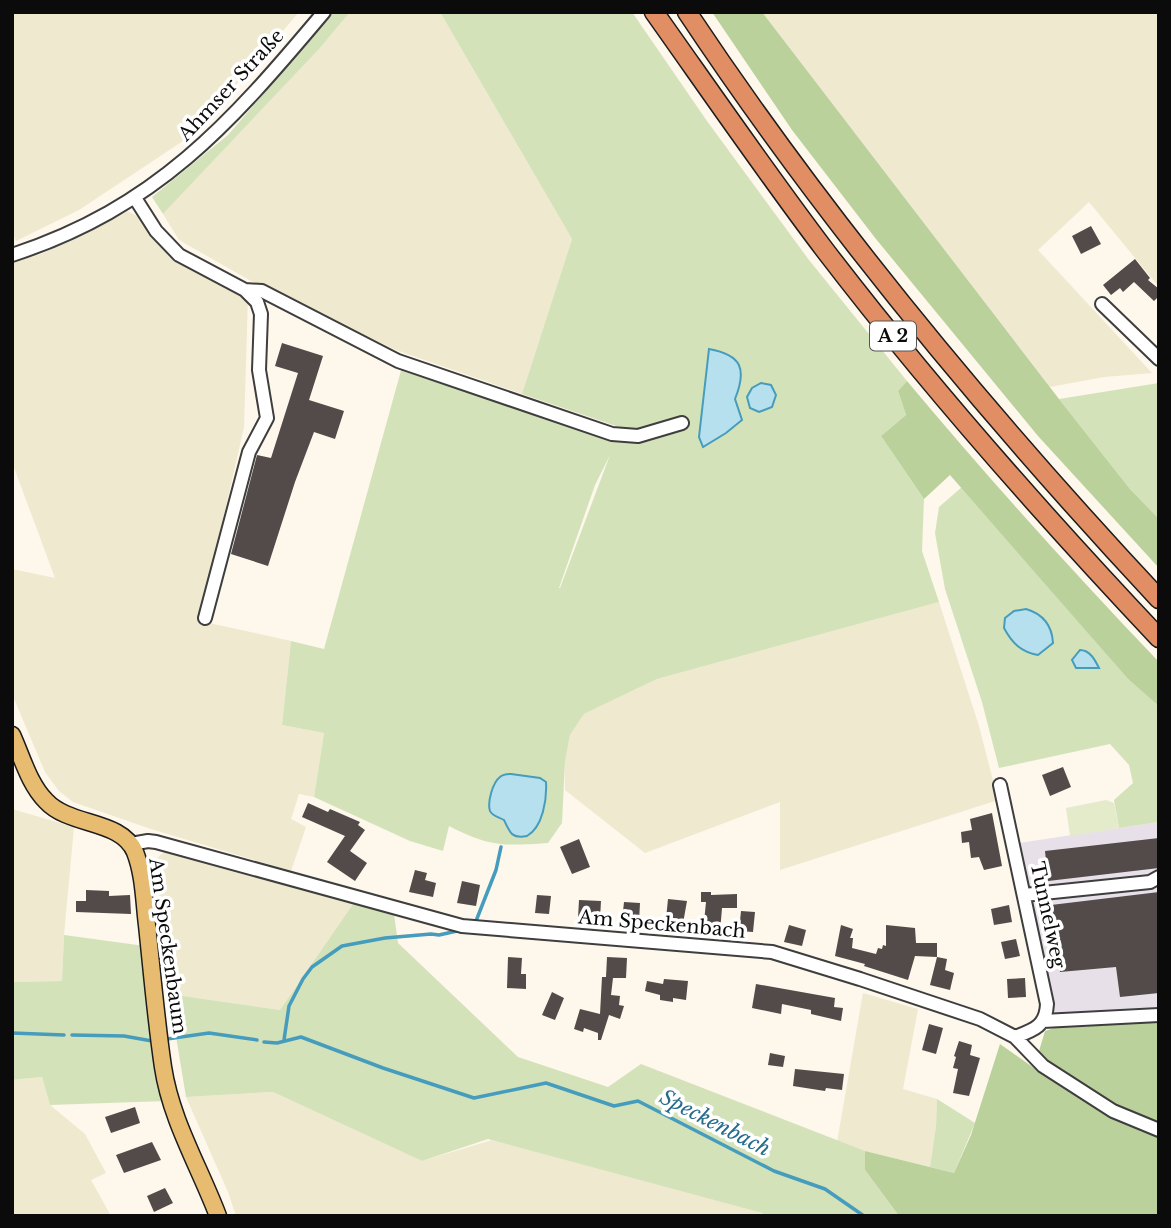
<svg xmlns="http://www.w3.org/2000/svg" width="1171" height="1228" font-family="'Libre Baskerville',serif">
<style>
.industrial{fill:#e7e0e9}
.farmland{fill:#efe9cf}
.green{fill:#d4e2ba;fill-rule:evenodd}
.forest{fill:#bad19b}
.pitch{fill:#e4ebca}
.water{fill:#b6e0ee;stroke:#469cbc;stroke-width:2}
.lines{fill:none;stroke-linecap:round;stroke-linejoin:round}
.stream{stroke:#469cbc;stroke-width:3.5}
.building{fill:#524b49}
.minor-casing{stroke:#3e3e3e;stroke-width:16}
.major-casing{stroke:#1c1c1c;stroke-width:19}
.highway-casing{stroke:#1c1c1c;stroke-width:21}
.minor{stroke:#fff;stroke-width:12}
.major{stroke:#e7bc71;stroke-width:16}
.highway{stroke:#e28e64;stroke-width:18}
.labels{text-anchor:middle;dominant-baseline:central;stroke-width:7;stroke-linejoin:round;paint-order:stroke}
.shield{fill:#fff;stroke:#545454;stroke-width:2}
.shield-label{font-size:18px;font-weight:bold;fill:#0b0b0b}
.street-label{font-size:19px;fill:#0b0b0b;stroke:#fff}
.water-label{font-size:21px;font-style:italic;fill:#256c8d;stroke:#fff}
</style>
<rect width="100%" height="100%" fill="#fdf7ec"/>
<path class="industrial" d="M1159,822v200l-105,6 -35,-185z"/>
<path class="farmland" d="M12,12h287l-54,63 -59,64 -107,71 -63,31 -4,-8z
M350,12h90l132,227 -50,155 -126,-44 -145,-69 -72,-41 -16,-26 157,-166z
M762,12h397v275l-70,-85 -51,48 114,123 -48,4 -54,10z
M127,211l14,7 27,38 80,40 -4,131 -44,194 91,20 -9,84 42,8 -10,64 -15,-3 -8,25 15,8 -15,44 -140,-42 -78,-27 -14,-11 -14,-19 -33,-78v-125l43,9 -43,-116v-199l29,-9z
M939,602l40,124 19,74 -218,70v-68l-135,51 -80,-63v-28l5,-27 14,-21 73,-35z
M12,809l62,18 -10,108 -2,46 -50,1z
M164,852l189,52 -73,106 -111,-16 -13,-135z
M863,993l55,16 -15,80 34,10 -1,27 -6,41 -65,-16 -28,-9z
M42,1077l8,28 35,29 21,39 -15,7 20,36h-99v-136z
M273,1092l149,69 70,-21 270,73 3,3h-529l-8,-24 -42,-95z"/>
<path class="green" d="M334,12h16l-30,36 -157,166 -11,-17 76,-62z
M440,12h192l75,109 102,139 98,121 -9,10 8,24 -25,21 43,63 -2,52 17,51 -282,77 -73,35 -14,21 -5,27 -3,61 -14,20c-45,3 -58,4 -99,-17l-6,25 -33,-10 -96,-44 10,-64 -42,-8 9,-84 33,8 78,-282 213,74 4,-14 -97,-33 50,-155zM610,455l-50,133h-1l36,-103z
M1159,383v136l-29,-30 -71,-90z
M962,487l166,192 31,26v117l-40,6 -5,-28 19,-17 -4,-18 -19,-21 -111,24 -17,-66 -37,-113 -10,-56 4,-26z
M353,904l41,10 4,29 120,114 90,30 33,-23 224,87v19l34,46h-134l-3,-3 -274,-74 -66,22 -149,-69 -87,5 -17,-103 111,16z
M64,935l81,11 20,155 -115,4 -8,-28 -30,3v-98l50,-1z
M937,1099l38,24 -21,50 -24,-6 6,-41z"/>
<path class="forest" d="M712,12h50l297,387 71,90 29,30v49l-121,-132 -162,-197 -84,-109z
M907,381c81,97 165,190 252,281v44l-31,-27 -178,-204 -26,24 -43,-63 25,-21 -8,-24z
M1159,1022v194h-260l-34,-46v-19l89,22 17,-38 29,-91 34,24 11,-37 9,-3z"/>
<path class="pitch" d="M1106,800l8,3 5,25 -49,8 -4,-28z"/>
<path class="water" d="M709,349c33,6 38,20 26,50l7,21 -16,13 -23,14 -4,-10z
M761,383l10,2 5,10 -4,12 -13,5 -9,-4 -3,-11 5,-9z
M1026,609c17,5 26,16 27,34l-15,12c-17,-3 -26,-12 -34,-27l1,-10 9,-7z
M1080,650c10,0 15,10 19,18h-23l-4,-8z
M511,774l29,4 6,4c1,17 -3,45 -19,54 -15,3 -17,-3 -23,-16 -5,-3 -12,-4 -14,-9 -3,-9 3,-29 10,-34 3,-3 7,-3 11,-3z"/>
<g class="lines">
<path class="stream" d="M476,921l20,-51 5,-23
M12,1033l52,2
M72,1035l52,1 28,5
M167,1039l42,-6 48,7
M284,1040l5,-34 14,-27 9,-12 30,-21 43,-8 46,-4 8,1 18,-4
M264,1042l13,1 24,-6 82,31 91,30 72,-15 68,23 24,-5 136,70 51,18 39,27"/>
</g>
<path class="building" d="M1091,226l10,18 -20,10 -9,-18z
M1135,259l15,19 -2,2 11,9v7l-5,5 -20,-19 -11,10 -3,-4 -9,7 -8,-10z
M282,343l41,13 -14,44 35,11 -9,28 -21,-7 -19,50 -27,84 -37,-12 26,-99 14,3 27,-85 -23,-7z
M1063,767l8,20 -21,9 -8,-21z
M308,803l20,9 2,-3 30,13 -2,3 7,5 -15,21 17,12 -12,18 -28,-19 18,-26 -43,-19z
M992,813l10,53 -18,4 -5,-13 -8,1 -2,-16 -7,1 -1,-11 11,-2 -2,-11z
M1159,838v30l-111,13 -3,-30z
M579,839l11,28 -18,7 -12,-27z
M415,870l12,3 -2,7 11,3 -3,14 -24,-5z
M462,881l18,4 -4,21 -19,-3z
M86,890l23,1v5l21,-1 1,19 -55,-2v-11h10z
M701,892h10v3l26,-1v14h-15l-2,24 -13,-1v-8l-3,-1 2,-20h-5z
M1159,892v101l-39,4 -4,-30 -56,5 -6,-50h-6l-1,-10 5,-1 -1,-6z
M537,895l14,1 -2,18 -14,-1z
M668,899l19,2 -5,28 -14,-1 1,-8 -3,-1z
M579,900l22,1 -1,18 -22,-1z
M624,902l16,1 -1,19 -17,-1z
M1009,905l3,17 -18,3 -3,-16z
M741,911l14,1 -2,20 -14,-1z
M789,925l17,5 -4,16 -18,-4z
M841,925l12,4 -3,9h3l-1,10 24,6 2,-6 4,1 1,-4 3,1v-21l29,3 1,15h21v14l10,2 -2,11 9,3 -4,17 -20,-5 7,-28 -22,-1 -7,24 -44,-14 1,-2 -30,-8z
M1016,939l4,17 -15,3 -4,-17z
M508,957l14,1 -1,16h5v15l-19,-1z
M607,957l20,1 -1,20h-13l-2,17 9,1 -1,9 5,1 -4,13 -11,-4 -8,25h-3v-7l-14,-5 -1,4 -9,-3 6,-20 20,5 2,-37h4z
M1025,978l1,19 -18,1 -1,-19z
M664,979l24,2 -2,19 -13,-2v4l-13,-2v-5l-15,-4 2,-10 16,3z
M756,984l79,14 -1,9 9,1 -2,13 -30,-7v-4l-29,-6 -1,10 -29,-6z
M552,992l12,6 -9,22 -13,-5z
M929,1024l14,4 -7,26 -14,-4z
M959,1041l13,4 -2,10 10,3 -11,38 -16,-3 5,-24 -5,-1 3,-11 -2,-1z
M770,1053l15,3 -2,11 -15,-2z
M795,1069l49,5 -2,16 -16,-2 -1,3 -32,-5z
M135,1107l5,16 -29,10 -6,-16z
M152,1142l9,18 -37,13 -8,-18z
M165,1188l8,15 -19,9 -7,-16z"/>
<g class="lines">
<g class="minor-casing">
<path id="minor" d="M135,198l21,33 23,24 66,35 17,1 136,70 214,73 26,2 44,-13
M12,255c145,-48 217,-130 312,-243
M1102,304l57,55
M205,618l44,-166 18,-34 -8,-48 2,-56 -4,-12 -12,-12
M1000,785l47,219c-1,22 -13,26 -32,33
M131,844l17,-3 8,1 306,84 310,26 88,27 120,40 35,18 28,29 70,45 46,19
M1024,895l126,-13 9,-5
M1043,1021l116,-6"/>
</g>
<g class="major-casing">
<path id="major" d="M12,735c10,22 17,49 34,66 24,26 75,18 89,51 9,23 9,49 12,73 5,47 9,95 16,142 8,53 36,99 55,149"/>
</g>
<g class="highway-casing">
<path id="highway" d="M654,12c56,79 111,159 170,237 104,136 217,264 335,389
M687,12c139,209 301,404 472,587"/>
</g>
<use href="#minor" class="minor"/>
<use href="#major" class="major"/>
<use href="#highway" class="highway"/>
</g>
<g class="labels">
<rect class="shield" x="870" y="321.5" width="46" height="29" rx="5"/>
<g class="shield-label">
<text x="893" y="336">A 2</text>
</g>
<g class="street-label">
<text transform="translate(231 85) rotate(-47)">Ahmser Straße</text>
<text transform="translate(1048 915) rotate(78)">Tunnelweg</text>
<text transform="translate(662 924) rotate(5)">Am Speckenbach</text>
<text transform="translate(168 946) rotate(82)">Am Speckenbaum</text>
</g>
<g class="water-label">
<text transform="translate(715 1123) rotate(27)">Speckenbach</text>
</g>
</g>
<rect width="1171" height="1228" fill="none" stroke="#0b0b0b" stroke-width="28"/>
</svg>
